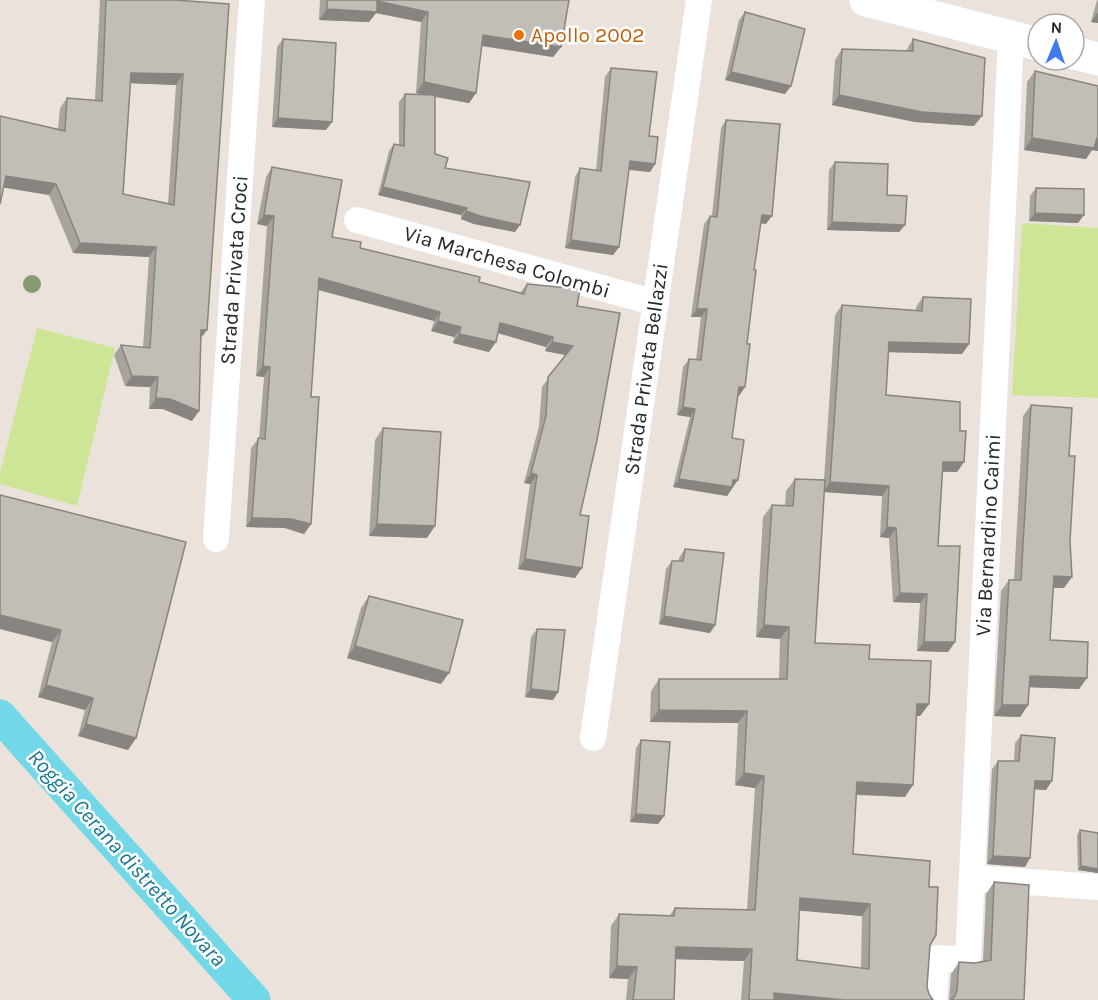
<svg xmlns="http://www.w3.org/2000/svg" width="1098" height="1000" font-family="Karla,sans-serif">
<style>
.pitch{fill:#cee596}
.lines{fill:none;stroke-linecap:round;stroke-linejoin:round}
.canal{stroke:#72d8e8;stroke-width:33}
.street{stroke:#fff;stroke-width:26}
.secondary{stroke:#fff;stroke-width:33}
.tree{fill:#869b72}
.wall{fill:#a7a39d;fill-rule:evenodd}
.shaded-wall{fill:#88847f}
.building{fill:#c2bdb6;stroke:#88847f;stroke-width:1.5;fill-rule:evenodd}
.food-dot{fill:#e8710a;stroke:#fff;stroke-width:2}
.labels{text-anchor:middle;dominant-baseline:central;stroke-width:5;stroke-linejoin:round;paint-order:stroke}
.food-label{font-size:21px;fill:#c56008;stroke:#fff;text-anchor:start}
.street-label{font-size:21px;fill:#282828;stroke:#fff}
.water-label{font-size:22px;font-style:italic;fill:#147691;stroke:#fff}
</style>
<rect width="100%" height="100%" fill="#eae2db"/>
<path class="pitch" d="M1022,223l76,5v170l-86,-3z
M37,328l78,20 -38,158 -77,-22v-12z"/>
<g class="lines">
<path class="canal" d="M0,716l254,284"/>
<path class="street" d="M357,220l299,83
M216,539l36,-539
M593,738l106,-738
M972,878l126,9
M934,1000l3,-42 31,2 43,-923"/>
<path class="secondary" d="M866,0l172,44
M1074,53l24,6"/>
</g>
<circle class="tree" cx="32" cy="284" r="9"/>
<path class="wall" d="M100,0h75l32,330 -7,9 -8,82 -29,-12h-14l1,-22 -25,-1 -11,-31 7,-10 22,2 6,-90 -76,-4 -24,-58 -45,-8 -4,-71 58,13 2,-21 7,-10 28,2zM131,83l45,2 -8,118 -45,-9z
M320,0h249l-8,47 -8,10 -71,-11 -6,47 -7,10 -34,-6v57l10,14 70,64 -41,-8 -13,-5v-4l-83,-20 11,-44 5,-7 5,1v-43l6,-8h20l-9,-1 5,-71 -45,-9 -7,9 -50,-2z
M1097,0h1v23l-7,-1z
M745,12l40,82 -60,-14 14,-60z
M283,39l43,91 -54,-3 5,-80z
M913,39l61,87 -59,-4 -83,-17 3,-45 7,-11 64,2z
M611,68l38,68 6,28 -5,8 -21,-2 -10,77 -6,8 -48,-7 10,-71 5,-9 16,2 9,-93z
M1035,71l63,15v65l-6,-1 -6,9 -62,-9 3,-68z
M726,120l40,104 -6,-1 -6,47 -7,74 -2,43 -7,9 -6,42 1,50h-1l-5,8 -54,-9 17,-70 -13,-2 6,-48 6,-8 7,1 5,-43h-10l13,-93 6,-8h2l9,-88z
M835,162l52,33 18,30 -6,7 -72,-2 2,-60z
M272,167l60,70 28,11 160,45 7,-9 50,22 3,209 -5,63 -57,-9 12,-85 -6,-1 15,-57 3,-39 23,-32 -20,-4 1,-4 -48,-14 -9,19 -36,-9 1,-6 -23,-6 3,-10 -116,-31 -7,107v127l-7,10 -19,-6 -39,-1 5,-79 8,-10 5,-61 -8,-1 11,-150 -10,-2 9,-47z
M1036,188l42,35 -49,-2 1,-25z
M923,297l46,47 -7,10 -74,-2 -2,43 74,36 4,31 -7,10h-15l-4,74 17,96 -7,10 -31,-1 3,-48 -27,-1 -4,-64 -9,-1 2,-41 -58,-4 -9,151 54,16 60,45 -9,12h-4l-11,81 -49,-2 -3,59 76,33 1,58 -3,42 2,7 4,6h-192l3,-39 -68,-2 -2,41h-48l2,-21 -19,-1 2,-52 8,-12 51,1 5,-7 72,2 8,-122 -20,-3 3,-62 -88,-1 1,-31 8,-12h120l1,-40 -24,-2 7,-120 9,-12h13l1,-14 9,-12 29,1 11,-165 7,-10 74,5v-3zM799,910l63,6 -1,52 -64,-8z
M1031,405l38,51 -5,132h-11l-3,52 37,38 -8,11 -50,-2 -1,18 -8,12 -26,-1 7,-125 8,-11h5l9,-164z
M383,428l44,110 -58,-2 6,-96z
M0,495l136,243 -8,12 -50,-14 7,-26 -47,-13 14,-55 -52,-13z
M685,549l30,76 -5,8 -51,-9 7,-55 6,-8h7v-3z
M369,596l72,88 -94,-26 14,-50z
M537,629l21,63 -5,8 -28,-3 6,-60z
M1021,735l25,55 -12,-1 -9,78 -38,-3 5,-95 6,-8h16l1,-18z
M641,740l23,76 -6,8 -28,-2 6,-74z
M1080,830l18,43 -20,-3 -1,-35z
M994,882l30,118h-75l2,-26 8,-12 16,1 8,-2 3,-67z"/>
<path class="shaded-wall" d="M377,1l51,11 -7,10 -45,-9 -7,9 -50,-2 8,-11z
M1097,13l1,1v9l-7,-1z
M483,35l78,12 -8,10 -77,-12z
M731,72l60,14 -6,8 -60,-14z
M131,73l52,1 -7,11 -52,-2z
M424,82l52,11 -7,10 -53,-10z
M839,95l143,21 -8,10 -59,-4 -83,-17z
M278,118l54,4 -6,8 -54,-3z
M1032,138h66v13l-6,-1 -6,9 -62,-9z
M630,161l25,3 -5,8 -26,-3z
M6,176l50,8 -7,11 -49,-8z
M383,187l84,21 -6,7 -83,-20z
M466,211l54,14 -5,7 -41,-8 -13,-5z
M1035,213l49,2 -6,8 -49,-2z
M264,215l10,1 -7,10 -10,-2z
M762,215l10,1 -6,8 -10,-1z
M832,222l73,3 -6,7 -72,-2z
M571,240l48,7 -6,8 -48,-7z
M80,243l76,4 -7,10 -76,-4z
M319,278l121,34 -6,9 -122,-33z
M697,309h10l-6,8h-10z
M438,321l23,6 -7,10 -23,-6z
M500,323l53,14 -7,10 -52,-15z
M201,330h6l-8,10z
M459,334l37,8 -7,10 -36,-9z
M552,342l21,4 -7,9 -21,-4z
M889,342l80,2 -7,10 -80,-2z
M263,366l7,1 -6,10 -8,-1z
M132,376l26,1 -8,10 -25,-1z
M739,387h6l-6,9 -6,-1z
M156,398l14,1 29,12 -7,10 -29,-12h-14z
M683,407l12,2 -5,8 -13,-2z
M943,462h21l-7,10 -21,-1z
M531,473l6,2 -7,9 -6,-1z
M679,479l54,1h5l-11,16 -54,-9z
M830,482l59,4 -7,10 -59,-4z
M252,518l39,1 20,5 -7,10 -19,-6 -39,-1z
M377,524l58,2 -8,12 -58,-2z
M887,527l9,1 -7,10 -9,-1z
M525,559l57,9 -7,10 -57,-9z
M1054,576l18,1 -8,11 -18,-1z
M900,593l27,1 -7,9 -27,-1z
M0,615l61,15 -9,12 -52,-13z
M664,616l51,9 -5,8 -51,-9z
M764,625l25,2 -9,12 -24,-2z
M924,642h31l-7,10 -31,-1z
M355,646l94,27 -8,11 -94,-26z
M1030,676l57,2 -8,11 -57,-2z
M46,685l47,13 -8,12 -47,-13z
M531,689l27,3 -5,8 -28,-3z
M917,704h12l-9,12h-12z
M1002,705h26l-8,12 -26,-1z
M659,710l88,1 -9,12 -88,-1z
M86,724l50,14 -8,12 -50,-14z
M744,773l20,3 -9,12 -20,-3z
M1035,781h17l-6,9 -17,-1z
M857,782l56,3 -8,12 -57,-3z
M636,814l28,2 -6,8 -28,-2z
M993,856l37,2 -5,9 -38,-3z
M1081,866l17,3v4l-20,-3z
M800,898l70,6 -8,12 -70,-6z
M676,947l76,2 -8,12 -76,-2z
M617,966l20,1 -9,12 -19,-1z
M774,993l70,7h-75z"/>
<path class="building" d="M106,0h69l54,4 -22,326h-6l-2,81 -29,-12 -14,-1 2,-21 -26,-1 -11,-31 29,3 6,-101 -76,-4 -24,-59 -50,-8 -6,28v-88l65,15 2,-33 35,3zM131,73l52,1 -9,131 -51,-11z
M327,0h242l-8,47 -78,-12 -7,58 -52,-11 4,-70 -51,-11v11l-50,-3z
M745,12l60,17 -14,57 -60,-14z
M283,39l53,4 -4,79 -54,-4z
M913,39l72,19 -3,58 -60,-4 -83,-17 3,-46 71,2z
M611,68l46,4 -8,64 9,1 -3,27 -25,-3 -11,86 -48,-7 9,-72 21,3z
M1035,71l63,15v52h-1l-3,10 -62,-10z
M405,94l30,1v59l13,4 -3,10 85,14 -10,43 -40,-9 -14,-5 1,-3 -84,-21 11,-43 10,2z
M726,120l54,4 -8,92 -10,-1 -8,55h2l-9,74h3l-5,43h-6l-7,51 12,2 -6,40h-5l-1,7 -53,-8 16,-70 -12,-2 6,-48 12,1 6,-51h-10l13,-93 7,1z
M835,162l53,2 -1,31 20,1 -2,29 -73,-3z
M272,167l70,13 -10,57 29,5 -1,6 120,29 -1,5 45,12 3,-10 53,5 -3,17 43,7 -23,127 -17,75 9,1 -7,52 -57,-9 12,-84 -6,-2 15,-57 2,-39 25,-31 -21,-4 1,-5 -53,-14 -4,19 -37,-8 2,-7 -23,-6 2,-9 -121,-34 -8,119h8l-8,127 -20,-5 -39,-1 6,-80 7,1 5,-72 -7,-1 11,-150 -10,-1z
M1036,188l48,1v26l-49,-2z
M923,297l48,2 -2,45 -80,-2 -3,53 74,7v29h6l-2,31h-21l-5,84h22l-5,96h-31l3,-48 -27,-1 -4,-65 -9,-1 2,-41 -59,-4 12,-177 80,6z
M1031,405l41,3 -3,48h6l-5,85 2,36 -18,-1 -4,64 38,2 -1,36 -57,-2 -2,29h-26l7,-125h12z
M383,428l58,4 -6,94 -58,-2z
M795,479l30,1 -10,163 55,2 -1,14 62,2 -2,43h-12l-4,81 -56,-3 -4,72 77,7 -1,26h9l-2,48 -6,10 -3,42 2,7 4,6h-89l-70,-7v7h-25l3,-51 -76,-2 -2,53h-41l4,-33 -20,-1 2,-52 55,2 1,-8 80,2 9,-134 -20,-3 3,-62 -88,-1v-31h128l2,-52 -25,-2 8,-120 21,1zM800,898l70,6 -1,65 -72,-9z
M0,495l186,47 -50,196 -50,-14 7,-26 -47,-13 15,-55 -61,-15z
M685,549l39,4 -9,72 -51,-9 8,-55h11z
M369,596l94,24 -14,53 -94,-27z
M537,629l28,1 -7,62 -27,-3z
M1021,735l34,3 -3,43h-17l-5,77 -37,-2 5,-95h21z
M641,740l29,2 -6,74 -28,-2z
M1080,830l18,3v36l-17,-3z
M994,882l35,3 -5,115h-73l4,-4 2,-6 2,-28 16,1 16,-3z"/>
<circle class="food-dot" cx="519" cy="35" r="6"/>
<g class="labels">
<g class="food-label">
<text x="531" y="35">Apollo 2002</text>
</g>
<g class="street-label">
<text transform="translate(507 262) rotate(16)">Via Marchesa Colombi</text>
<text transform="translate(234 270) rotate(-86)">Strada Privata Croci</text>
<text transform="translate(646 369) rotate(-82)">Strada Privata Bellazzi</text>
<text transform="translate(988 535) rotate(-87)">Via Bernardino Caimi</text>
</g>
<g class="water-label">
<text transform="translate(127 858) rotate(48)">Roggia Cerana distretto Novara</text>
</g>
</g>
<g transform="translate(1056 42) rotate(2)"><circle r="28" fill="#ffffff" stroke="#a9a9a9" stroke-width="1.5"/>
<path d="M0-4.5L10 22L0 15L-10 22Z" fill="#4279f0"/>
<text y="-9" font-size="16" font-weight="bold" text-anchor="middle" fill="#282828">N</text>
</g>
</svg>
